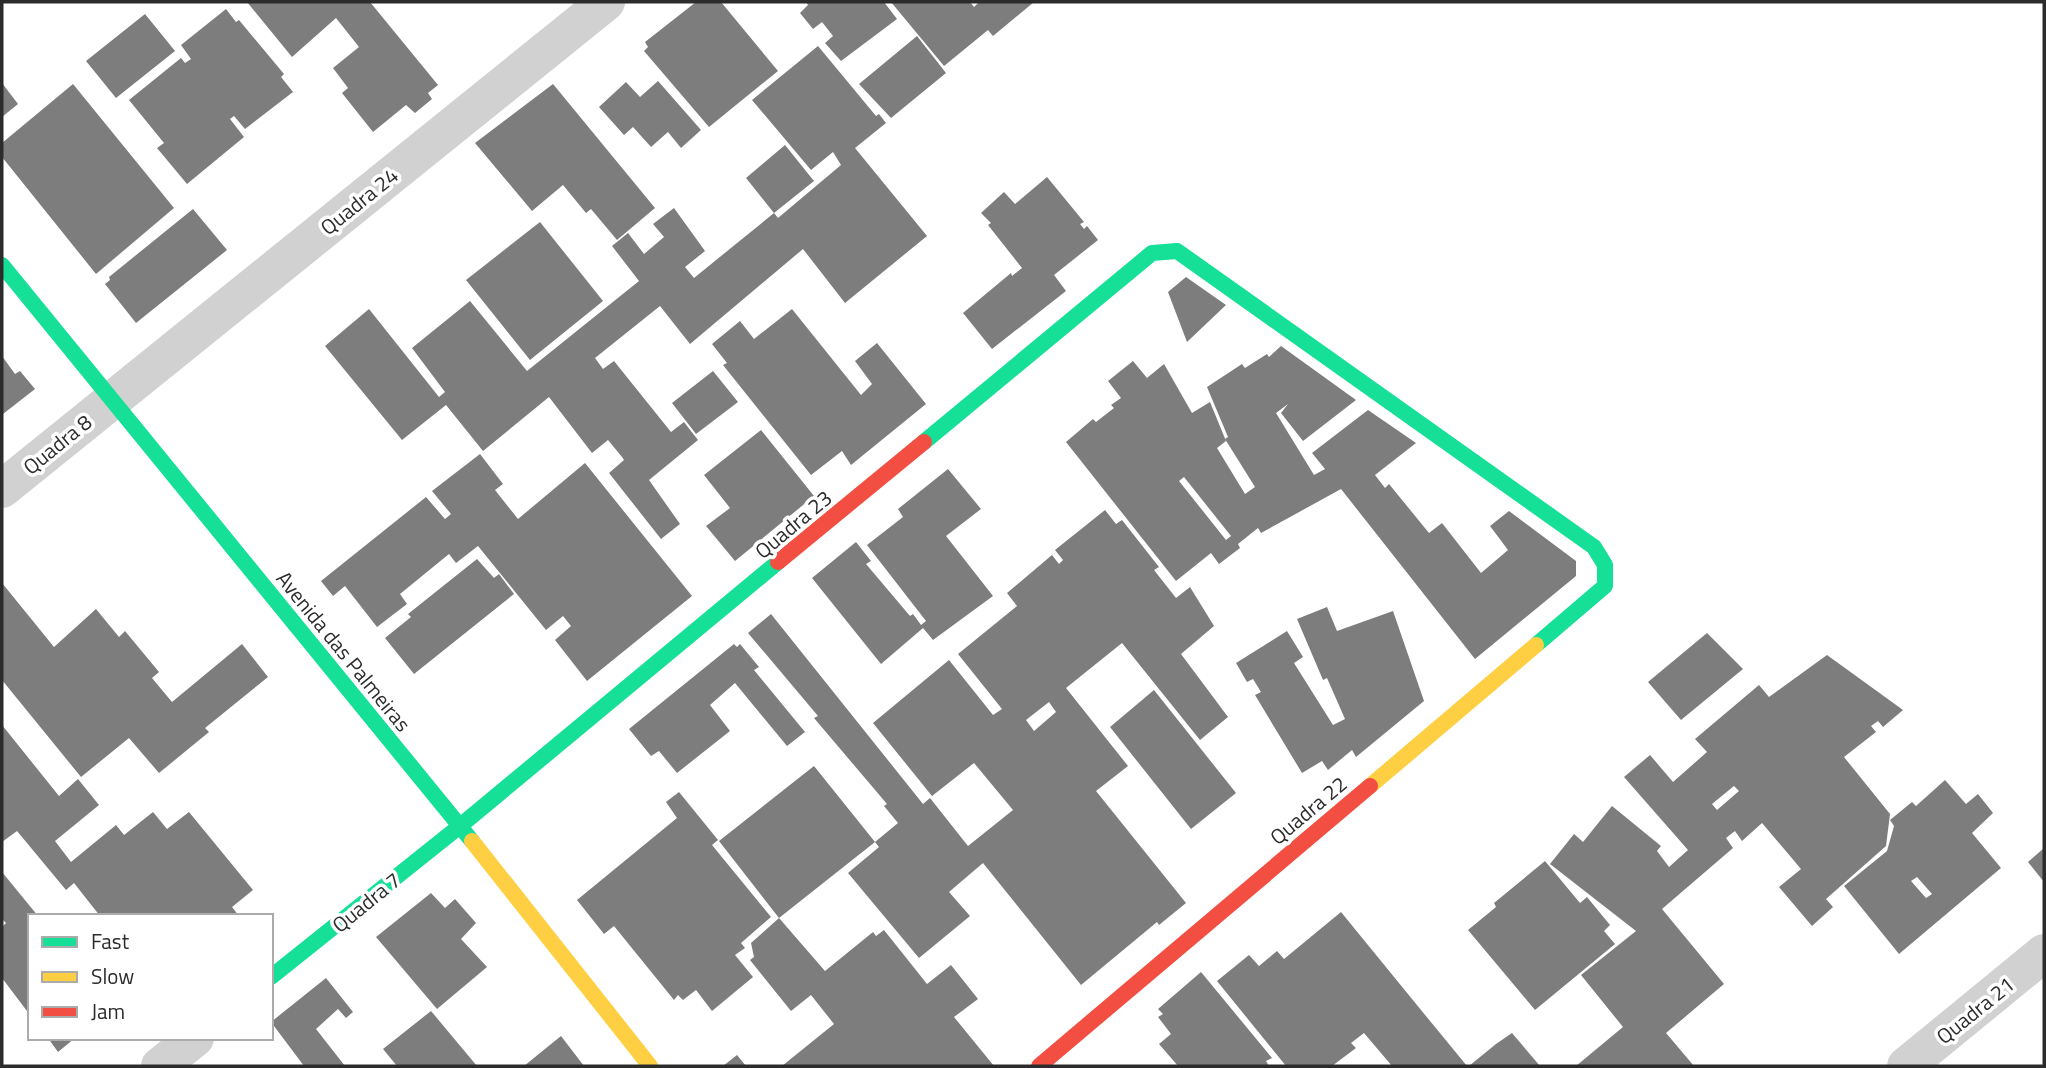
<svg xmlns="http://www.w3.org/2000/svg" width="2046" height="1068" font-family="'Titillium Web',sans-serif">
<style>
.building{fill:#7d7d7d;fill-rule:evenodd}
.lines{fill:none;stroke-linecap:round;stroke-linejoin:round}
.street{stroke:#d1d1d1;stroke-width:38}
.fast{stroke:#16e098;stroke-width:16}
.slow{stroke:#ffcf43;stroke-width:16}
.jam{stroke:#f24e42;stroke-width:16}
.labels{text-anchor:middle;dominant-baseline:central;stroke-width:7;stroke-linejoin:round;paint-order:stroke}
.street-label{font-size:21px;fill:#2c2c2c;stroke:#fff}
</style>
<rect width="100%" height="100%" fill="#fff"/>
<path class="building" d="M247,2h123l68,83 -10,8 4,6 -17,14 -9,-8 -33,27 -31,-39 6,-5 -15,-20 26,-21 -23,-29 -44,39z
M696,2h25l57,69 -69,56 -65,-76 4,-4 -3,-5z
M806,2h78l13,17 -56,42 -16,-18 8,-7 -11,-14 -9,7 -13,-16 8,-8z
M891,2h79l4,5 5,-5h55l-41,34 -5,-6 -44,36z
M226,9l10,13 3,-2 45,54 -3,3 12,15 -48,37 -11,-13 -4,3 14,18 -57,47 -30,-36 7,-5 -35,-43 52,-42 4,5 6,-4 -10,-14z
M145,14l30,37 -59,47 -30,-37z
M917,36l29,37 -55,45 -32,-34z
M818,46l58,70 3,-2 7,9 -31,25 72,88 -82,67 -42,-54 -113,95 -30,-38 -65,52 8,11 11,-8 57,71 13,-10 14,18 -49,40 31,44 -19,15 -52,-66 15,-13 -2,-3 -14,-17 -16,13 -43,-56 -66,54 -37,-46 -44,35 -77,-94 44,-37 70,88 6,-5 -33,-44 58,-47 57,70 112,-90 -27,-35 16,-13 16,21 20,-17 -11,-13 21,-16 31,43 -20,16 9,11 80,-65 4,5 63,-53 -8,-13 -22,18 -59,-70z
M658,81l43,49 -20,18 -13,-16 -17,15 -18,-20 -9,8 -25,-28 27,-25 14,15z
M2,83l16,21 -16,13z
M73,84l101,124 -78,66 -94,-117v-14z
M553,84l102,124 -38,32 -26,-31 -5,4 -23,-28 -31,26 -57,-68z
M785,145l29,36 -40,32 -28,-35z
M1047,177l37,45 -4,2 4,5 3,-3 11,14 -44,35 12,16 -74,58 -29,-36 48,-40 1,3 10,-8 -34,-43 3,-2 -10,-10 23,-21 11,12z
M193,209l34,41 -91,73 -31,-39 5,-4 -1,-3z
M540,222l63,79 -73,59 -64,-80z
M1186,277l40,28 -39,37 -19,-50z
M792,309l69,86 11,-11 -17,-23 22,-18 49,61 -75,61 -9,-14 -31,24 -88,-110 4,-2 -15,-19 28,-23 14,18z
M1281,346l75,54 -53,41 -22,-28 7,-9 -12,9 38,62 11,-6 -13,-16 56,-43 48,33 -41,32 10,13 4,-4 40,49 13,-10 39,50 27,-23 -18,-24 19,-15 67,50v15l-101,83 -134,-170 -80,44 -3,-5 -20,16 2,4 -21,16 -8,-11 -35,28 -110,-139 27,-23 3,3 18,-14 -3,-3 10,-7 -13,-17 25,-20 14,17 17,-14 28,49 18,-11 16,39 -9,7 28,46 10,-7 -30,-48 3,-2 -21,-50 35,-23 3,4 22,-14 2,3zM1184,477l47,59 -5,4 -47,-59z
M2,356l13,18 5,-3 15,18 -32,25z
M713,371l25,31 -42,32 -24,-31z
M761,430l53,66 -79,65 -29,-35 24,-18 -26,-33z
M480,454l23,30 -8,6 23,29 67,-56 107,133 -105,85 -32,-41 16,-14 -8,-10 -17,14 -68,-84 -22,17 -7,-9 -49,40 7,10 -30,23 -32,-41 -12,10 -12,-15 105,-84 19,22 6,-5 -19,-23z
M948,469l33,40 -35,27 47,60 -60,44 -10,-12 -42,36 -69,-86 44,-36 15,19 -5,3 44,52 3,-2 8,11 5,-4 -59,-76 36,-28 -5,-8z
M1105,510l11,14 6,-4 37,47 -5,3 22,28 14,-11 24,39 -33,28 47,63 -28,23 -78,-97 -56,45 62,78 -32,25 90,112 -27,22 -2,-3 -76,63 -98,-122 -34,29 21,24 -51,42 -71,-85 31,-26 -4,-5 23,-19 -14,-17 3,-2 -73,-86 4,-2 -70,-83 23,-19 152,190 7,-6 38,48 45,-36 -39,-47 -42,33 -59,-73 76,-63 44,55 9,-6 -44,-55 59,-48 -10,-13 45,-38 7,9 4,-4 -8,-10zM1049,702l7,10 -22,19 -8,-11z
M477,559l17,19 5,-4 15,20 -100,80 -29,-36 26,-21 -3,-3z
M2,583l52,64 42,-38 23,28 6,-6 34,41 -7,6 20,24 70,-58 26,33 -63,51 4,4 -50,41 -30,-35 -48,39 -79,-97z
M1327,607l10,24 56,-20 31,90 -68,56 -4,-7 -24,20 -6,-9 -20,12 -47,-78 6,-3 -8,-13 -6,3 -11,-19 51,-32 16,26 -9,6 39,62 12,-6 -18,-41 -4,2 -26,-61z
M1707,633l36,36 -62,51 -33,-38z
M734,644l3,3 3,-3 19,23 -5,3 51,62 -18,14 -52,-63 -25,22 20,26 -53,42 -18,-22 -8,5 -22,-27z
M1827,655l76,55 -20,17 -5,-6 -7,5 5,6 -32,25 46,57 -4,32 -60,53 7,8 -21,19 -33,-39 22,-18 -39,-46 -20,18 -7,-10 -9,7 7,10 -71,61 62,75 -58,49 28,33h-118l47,-39 -42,-52 55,-44 -86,-67 24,-30 9,8 29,-36 49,40 -4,5 12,16 19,-17 -64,-73 26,-22 23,27 34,-30 -12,-13 64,-54 10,12zM1734,786l5,5 -22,19 -5,-6z
M1154,690l82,103 -45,36 -81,-102z
M2,725l57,71 19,-17 21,26 -44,36 16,21 45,-37 8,10 29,-23 14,17 22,-17 64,78 -21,17 7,9h-139l-26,-33 -8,7 -49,-59 -15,11z
M814,766l61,76 -96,76 46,53 48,-39 3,4 8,-6 43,54 24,-19 27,34 -24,18 40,49h-212l52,-42 -23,-29 -20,16 -41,-51 4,-3 -3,-14 28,-25 -60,-77z
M1945,780l21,24 12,-10 15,19 -21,20 29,35 -102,86 -55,-68 43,-35 7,-25 -4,-6 22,-18 4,4zM1917,877l15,17 -6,4 -15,-17z
M679,792l39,48 -6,5 59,72 -30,26 4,5 -10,7 18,22 -41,34 -16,-21 -13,10 -5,-5 -4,5 -60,-74 -10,8 -27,-34 100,-82 -11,-16z
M2044,848v34l-16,-20z
M1545,861l35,42 7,-6 23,28 -6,6 11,13 -80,66 -67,-80 28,-23 -2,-4z
M2,872l36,44h-8v99l-28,-37v-51l4,-4 -4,-4z
M431,893l14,15 10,-9 21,24 -15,16 26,28 -50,42 -61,-72z
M1341,912l71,87 55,67h-75l-28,-33 -13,10 5,5 -24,18h-46l-69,-85 32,-26 10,11 18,-15 7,8z
M1201,972l71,86 -6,3 3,5h-91l-19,-22 12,-10 -13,-17 5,-3 -5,-5z
M326,978l27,34 -7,6 -8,-9 -22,20 29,37h-41l-33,-44z
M431,1011l46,55h-80l-14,-17z
M1512,1033l28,33h-71l27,-22z
M561,1036l23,30h-60z
M48,1038h27l-17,14z
M737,1055l9,11h-23z"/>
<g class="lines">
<path class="street" d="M2,489l604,-487
M160,1066l35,-28
M1906,1066l138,-113"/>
<path class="fast" d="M2,265l470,576
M924,442l228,-189 25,-2 417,296 11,18v21l-69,59
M271,977l189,-151 318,-264"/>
<path class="slow" d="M1370,786l166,-141
M472,841l178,225"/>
<path class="jam" d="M778,562l146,-120
M1039,1066l331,-280"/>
</g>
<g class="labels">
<g class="street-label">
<text transform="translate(359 201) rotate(-39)">Quadra 24</text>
<text transform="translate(57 444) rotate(-39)">Quadra 8</text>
<text transform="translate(793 524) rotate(-40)">Quadra 23</text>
<text transform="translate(344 651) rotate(51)">Avenida das Palmeiras</text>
<text transform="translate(1308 810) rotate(-40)">Quadra 22</text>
<text transform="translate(366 902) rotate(-39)">Quadra 7</text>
<text transform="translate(1975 1010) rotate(-39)">Quadra 21</text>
</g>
</g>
<rect width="2046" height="1068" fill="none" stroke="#2c2c2c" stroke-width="7"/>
<rect x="28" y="914" width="245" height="126" fill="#ffffff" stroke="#ababab" stroke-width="2"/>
<rect x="42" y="937" width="35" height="10" fill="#16e098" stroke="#ababab" stroke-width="2"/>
<text x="91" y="949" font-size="21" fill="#2c2c2c">Fast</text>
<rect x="42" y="972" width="35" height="10" fill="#ffcf43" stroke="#ababab" stroke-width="2"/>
<text x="91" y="984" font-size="21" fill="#2c2c2c">Slow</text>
<rect x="42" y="1007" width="35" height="10" fill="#f24e42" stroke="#ababab" stroke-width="2"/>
<text x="91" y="1019" font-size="21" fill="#2c2c2c">Jam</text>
</svg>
